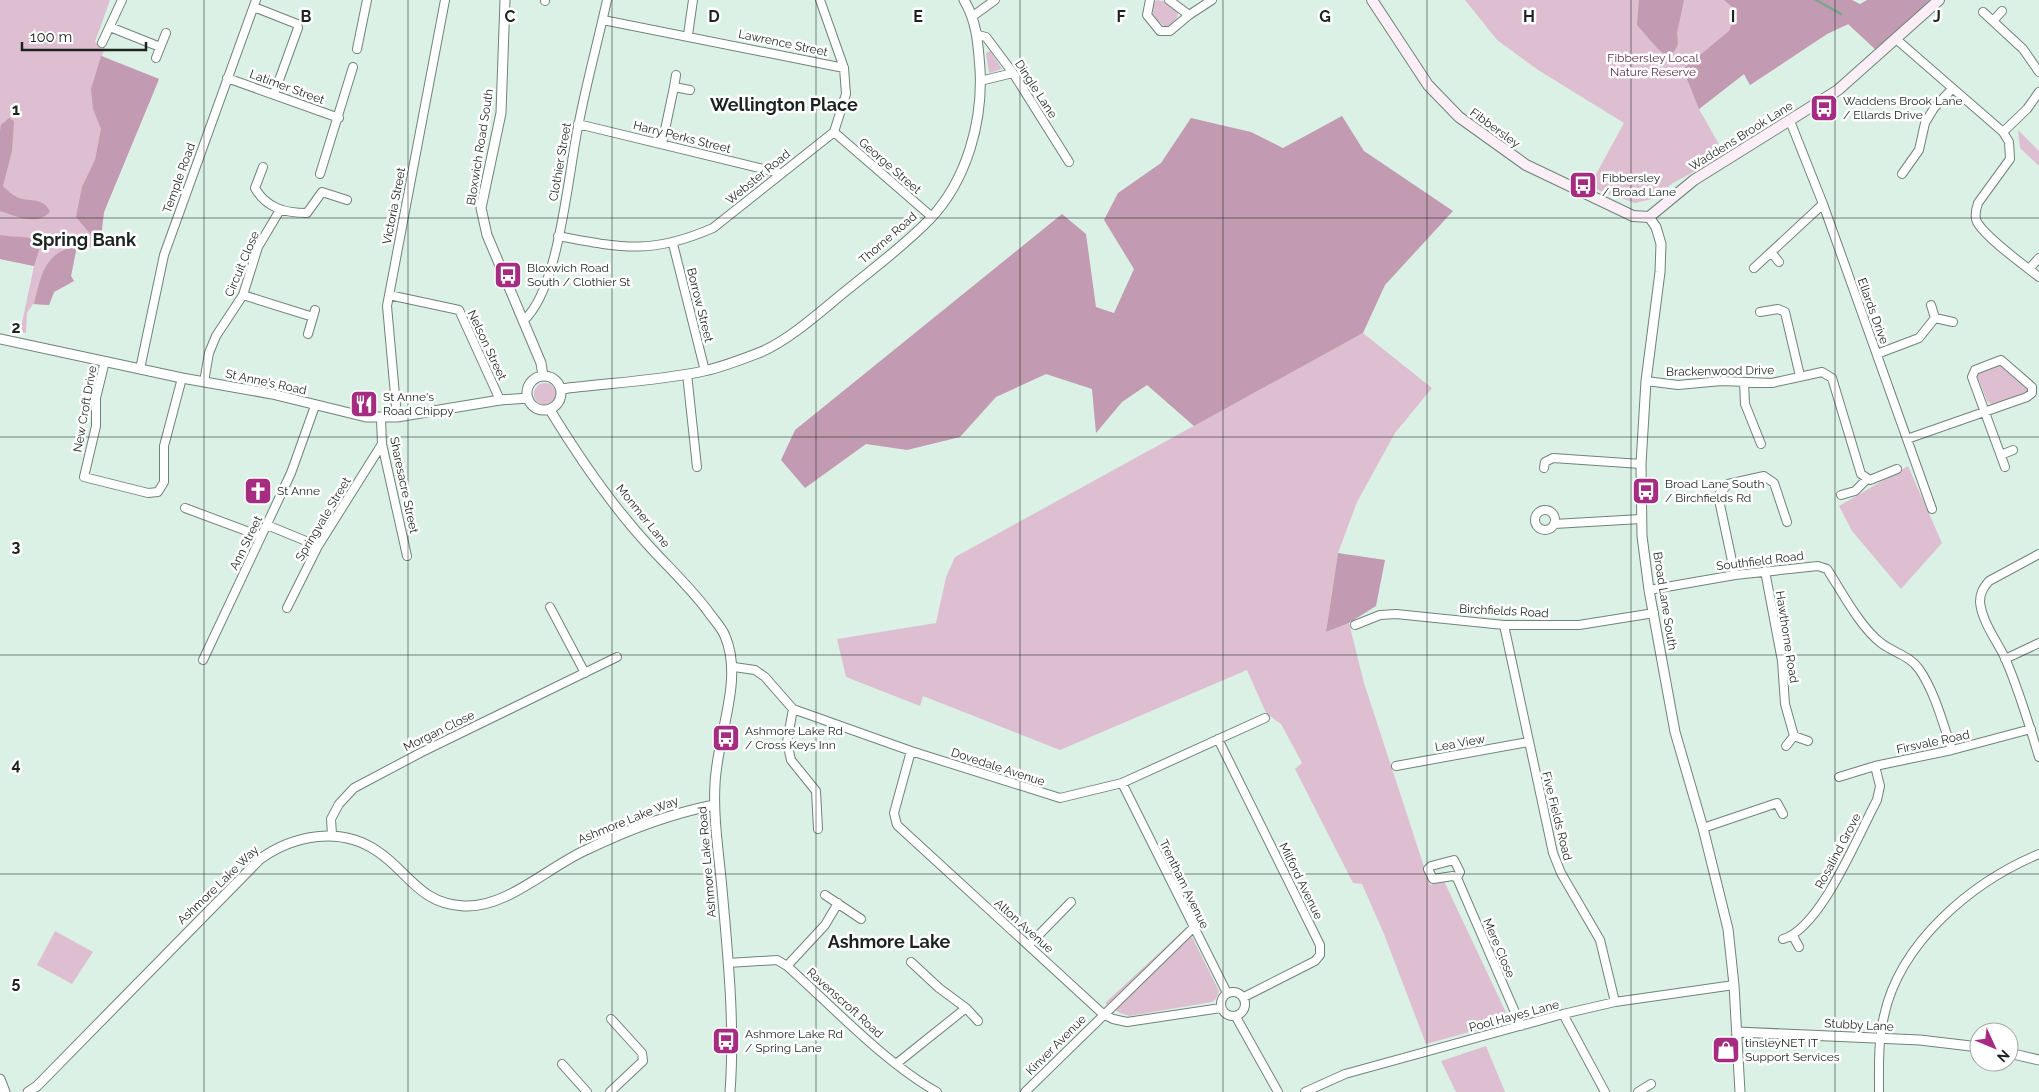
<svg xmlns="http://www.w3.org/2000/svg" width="2039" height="1092" font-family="Raleway,sans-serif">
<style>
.green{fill:#debfd1}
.forest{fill:#c29ab1}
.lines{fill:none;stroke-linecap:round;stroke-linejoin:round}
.stream{stroke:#7aa590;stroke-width:2.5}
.minor-casing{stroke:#708379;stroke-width:10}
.tertiary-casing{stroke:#708379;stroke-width:11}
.secondary-casing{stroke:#708379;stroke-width:12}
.minor{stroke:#fff;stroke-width:8}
.tertiary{stroke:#fff;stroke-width:9}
.secondary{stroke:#fbeef6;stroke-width:10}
.grid{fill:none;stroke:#1c2420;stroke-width:1;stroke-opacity:0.55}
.labels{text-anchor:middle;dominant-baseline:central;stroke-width:5;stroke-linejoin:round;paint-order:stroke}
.street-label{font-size:12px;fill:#1c2420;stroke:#fff}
.park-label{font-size:12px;fill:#612e4f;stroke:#fff}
.poi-label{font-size:12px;fill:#1c2420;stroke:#fff;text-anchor:start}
.district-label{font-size:18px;font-weight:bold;fill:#1c2420;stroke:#fff}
.grid-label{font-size:16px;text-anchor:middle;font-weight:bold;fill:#1c2420;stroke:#fff;stroke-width:5;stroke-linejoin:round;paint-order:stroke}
</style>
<rect width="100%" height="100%" fill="#dcf1e6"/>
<path class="green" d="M0,0h110l-15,42 10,5 -3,9 57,23 -55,133 -6,36 -21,-2 -6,30 3,5 -20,11 -5,13 -16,-1 -6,9 -1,20 -6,-1 14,-66 -34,-7z
M1157,0l10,2 11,11c-1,9 -5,12 -13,14l-12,-11 -1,-12z
M1465,0h387l-3,24 -22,10 -77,51 -6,-11 -45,35 26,46 -52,28 -21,16 -17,4 -46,-16 35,-64 -86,-53 -41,-30z
M990,51l12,18 -13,4 -3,-20z
M2018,130l21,21v15l-19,-18z
M1363,333l69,55 -37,45 -38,69 -19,51 -12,79 23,-9 15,60 66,202 14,-4 66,140 -84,23 -42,-110 -22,-50 -9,-1 -58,-114 7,-6 -21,-39 -15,-11 -19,-43 -187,80 -137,-54 -3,10 -74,-29 -9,-38 99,-16 10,-46 9,-20z
M1999,364l6,2 25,24 -3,4 -33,12 -7,-5 -10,-25 1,-3z
M534 394a11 11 0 1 1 22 0a11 11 0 1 1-22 0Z
M1908,466l34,77 -41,46 -49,-58 -13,-25z
M1187,927l32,64 -3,8 -4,3 -83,14 -9,-3 -15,-10z
M55,931l38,21 -21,32 -35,-19z
M1486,1046l19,46h-49l-15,-31z"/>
<path class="forest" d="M1639,0h45l-7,33 1,11 -4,8 -9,3c-9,-7 -20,-21 -28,-30z
M1724,0h128l8,4 7,-4h63l-53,51 -29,-27 -21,10 -77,51 -6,-11 -45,35 -16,-40 46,-38 8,-20z
M101,56l58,23 -55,133 -3,27 -9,-3 -16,-19 6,-30 13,-27 6,-31 -8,-20 -2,-20z
M1342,116l22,35 89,60 -68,74 -22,48 -169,93 -47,-41 -25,17 -26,31 -4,-44 -46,-15 -50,23 -36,40 -53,13 -41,-6 -61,44 -24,-28 14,-30 267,-216 24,20 10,73 18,6 20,-44 -30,-49 14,-27 43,-30 30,-45 60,14 32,16z
M9,118l5,3 -2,30 -9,35c5,5 11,11 19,13 12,2 21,0 28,12 -11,16 -35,5 -50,0v-80l1,-6z
M0,235c13,3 23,0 36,5l4,7 -6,19 -34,-7z
M77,246l-6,30 3,5 -20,11 -5,13 -15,-1c7,-28 10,-52 43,-58z
M1338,553l47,7 -9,46 -27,17 -23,9z"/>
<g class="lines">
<path class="stream" d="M1816,0l25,14"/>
<g class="minor-casing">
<path id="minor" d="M1150,0l-3,15 13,16h10l19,-16
M1169,0l20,15 23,-15
M545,1v-1
M254,7l43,17 1,4 -24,66
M1983,12l40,37 16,23
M973,16l22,-16
M603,20l241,48
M1993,21l9,-10
M110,27l50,20
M688,35l5,-35
M978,35l8,2 27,36 56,89
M1896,39l107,93 6,10 1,17 -32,44c-2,6 -4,13 -1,19 9,16 47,43 62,55
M102,43l20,-43
M357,49l10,-49
M156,58l10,-25
M227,78l112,40
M980,81l33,-8
M674,87l2,-12
M1790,121l33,83 109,305
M578,124l202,49
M834,132l98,85
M2003,132l24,-23 12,-17
M662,144l12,-57 16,3
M263,167l-8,21c11,20 30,25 52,25l15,-21 25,8
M320,174l33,-107
M1902,174l17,-24 6,-27 9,-15 18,-19
M558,236c64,12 93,19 155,-8l121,-96 12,-38 -2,-26 -24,-68
M673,244l32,127
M1771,252l8,10
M1754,268l69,-64
M2029,269l10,-11
M243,295l70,22
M389,295l70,15 41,90
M1931,305l4,13 18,4
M1760,312l18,-3 7,3 15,64
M523,321c37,-31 45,-150 56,-199 8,-41 19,-81 28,-122
M308,334l7,-24
M1877,354l42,-16 16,-20
M105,361l-9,37v28l-12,51 64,16 10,-1 6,-10v-36l18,-68
M140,369l24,-114 92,-255
M687,374l10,93
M1646,381l32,4 44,-4 50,2 50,-11 10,6 29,96 9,6 27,-11
M204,382l5,-29 7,-17 27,-41 15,-48 22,-37
M1744,382l1,22 16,40
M397,417l-10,-111 58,-306
M381,419l1,25 25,112
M1907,439l120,-42 5,-4v-6l-31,-27 -26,10 -3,7 33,90
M2001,455l12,-5
M1544,468l1,-6 8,-4 88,6
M1841,495l14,-4 12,-12
M185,508l75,28
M1535 520a10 10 0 1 1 20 0a10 10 0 1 1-20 0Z
M1554,524l87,-5
M267,525l51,21
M2039,554l-50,27c-6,7 -9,12 -9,21 2,20 17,39 25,56 14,32 24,66 34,99
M1765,571l17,90 3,43 9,32
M1735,575l-16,-75 1,-7 8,-9 36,-8 10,7 13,39
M1649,590l86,-15 83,-9 9,3c15,23 33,58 54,74 13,10 28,12 38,26 16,23 24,55 33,81
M550,607l35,66
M287,608l31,-62 64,-102
M1355,625l25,-10 16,-1 108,11h75l75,-12
M1504,625l49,228 8,20 39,67 15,62
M2005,659l34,-16
M203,660l88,-187 24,-67
M734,667l21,3 10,7 28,32 118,42 149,47 62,-15 143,-65
M793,709l-6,33 4,18 25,31 2,38
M1218,739l102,206v10l-5,6 -71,36
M1786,746l8,-10 14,5
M911,751l-17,62 3,12 206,189 10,5 14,3 94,-14
M1396,766l132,-24
M1839,777l36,-11 77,-16 79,-21
M1122,783l105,210
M1703,828l74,-25 6,11
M332,835l-1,-16 8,-15 15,-16 68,-36 195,-95
M1457,878l-4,-2 -20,3 -5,-10 3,-3 23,-6 6,12 -3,6 64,148
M825,895l36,24
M1793,936l6,11
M1783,939c38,-11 75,-104 94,-139l3,-14 -5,-20
M1029,945l42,-43
M911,962l28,26 27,20 12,13
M728,963l49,-3 10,6c45,40 98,97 150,126
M787,966l38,-41 13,-22
M1221 1004a12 12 0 1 1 24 0a12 12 0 1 1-24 0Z
M1563,1014l42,78
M1236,1017l42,75
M562,1064l25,28
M896,1064l70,-56
M610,1092l33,-31 -1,-8 -31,-34
M1025,1092l168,-164
M1305,1092l40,-18 218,-60 52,-12 119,-17
M1638,1092l13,-8
M1879,1092c0,-25 -1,-51 5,-76 16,-74 88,-134 155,-162"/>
</g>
<g class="tertiary-casing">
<path id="tertiary" d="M505,0l-4,113 -20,95 6,27 54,128 2,13
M1649,217l7,10 5,17 -1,28 -14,109 -5,83 1,72 7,54 26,142 28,96 25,101 6,56 6,107
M0,339l182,39 90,16 94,23h31l103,-17 28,-2
M527 393a17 17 0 1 1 34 0a17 17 0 1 1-34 0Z
M561,389c47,-6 97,-8 143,-18 19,-4 39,-12 57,-19 30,-13 61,-42 86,-62 28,-23 58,-45 83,-71 37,-39 53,-98 50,-150 -2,-26 -3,-47 -16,-69
M550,410c28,46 63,97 100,137 20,22 42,42 60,67 5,7 12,14 15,22 19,44 -8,99 -10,148 -2,35 4,70 7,105 6,68 13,135 8,203
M1737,1032l183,8 59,7
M2009,1053l30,7
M0,1079l5,13
M28,1092l9,-6 223,-227c34,-24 80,-33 117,-8 31,20 42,53 87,55 43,2 84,-39 122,-56 41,-20 83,-36 128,-45"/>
</g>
<g class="secondary-casing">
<path id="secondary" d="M1372,0l56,85 31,32 67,48 107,51 16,1 45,-37 144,-90 101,-90"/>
</g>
<use href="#minor" class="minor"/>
<use href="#tertiary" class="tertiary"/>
<use href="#secondary" class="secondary"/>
</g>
<path class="grid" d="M204,0v1092M408,0v1092M612,0v1092M816,0v1092M1020,0v1092M1223,0v1092M1427,0v1092M1631,0v1092M1835,0v1092M0,218h2039M0,437h2039M0,655h2039M0,874h2039"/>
<defs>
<g id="bus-square" transform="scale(1.4375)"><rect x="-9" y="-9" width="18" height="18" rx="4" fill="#a62c81" stroke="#fff"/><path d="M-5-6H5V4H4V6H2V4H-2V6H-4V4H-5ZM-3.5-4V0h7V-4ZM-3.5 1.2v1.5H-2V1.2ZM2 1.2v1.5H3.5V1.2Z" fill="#fff"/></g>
<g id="restaurant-square" transform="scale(1.4375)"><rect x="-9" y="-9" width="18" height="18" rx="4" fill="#a62c81" stroke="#fff"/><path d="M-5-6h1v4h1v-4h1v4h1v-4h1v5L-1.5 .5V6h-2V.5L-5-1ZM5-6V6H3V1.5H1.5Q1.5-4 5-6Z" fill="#fff"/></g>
<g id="church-square" transform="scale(1.4375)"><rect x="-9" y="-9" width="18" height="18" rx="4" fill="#a62c81" stroke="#fff"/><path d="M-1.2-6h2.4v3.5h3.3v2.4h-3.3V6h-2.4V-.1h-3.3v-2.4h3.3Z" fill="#fff"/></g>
<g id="shop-square" transform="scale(1.4375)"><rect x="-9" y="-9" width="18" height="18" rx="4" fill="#a62c81" stroke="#fff"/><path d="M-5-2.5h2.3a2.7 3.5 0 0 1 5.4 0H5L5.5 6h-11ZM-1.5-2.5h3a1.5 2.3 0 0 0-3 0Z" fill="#fff"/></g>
</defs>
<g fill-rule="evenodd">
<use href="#bus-square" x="1824" y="108"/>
<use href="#bus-square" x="1583" y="185"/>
<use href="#bus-square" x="508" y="275"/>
<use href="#restaurant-square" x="364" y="404"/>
<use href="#church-square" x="258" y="491"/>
<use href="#bus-square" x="1646" y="491"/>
<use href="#bus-square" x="726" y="738"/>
<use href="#bus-square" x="726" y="1041"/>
<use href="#shop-square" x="1726" y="1050"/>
</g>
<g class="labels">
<g class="street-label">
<text transform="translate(783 43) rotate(12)">Lawrence Street</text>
<text transform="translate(287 87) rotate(20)">Latimer Street</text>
<text transform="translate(1036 89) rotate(57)">Dingle Lane</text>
<text transform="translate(1495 128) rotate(36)">Fibbersley</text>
<text transform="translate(1741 136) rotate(-32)">Waddens Brook Lane</text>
<text transform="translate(682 137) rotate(14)">Harry Perks Street</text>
<text transform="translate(480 147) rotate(-81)">Bloxwich Road South</text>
<text transform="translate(560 162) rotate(-80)">Clothier Street</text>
<text transform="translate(890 166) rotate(41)">George Street</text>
<text transform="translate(758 177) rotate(-39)">Webster Road</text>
<text transform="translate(179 178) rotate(-70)">Temple Road</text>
<text transform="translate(394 206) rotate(-79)">Victoria Street</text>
<text transform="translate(888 238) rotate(-41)">Thorne Road</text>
<text transform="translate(242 264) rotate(-67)">Circuit Close</text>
<text transform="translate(700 305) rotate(76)">Borrow Street</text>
<text transform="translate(1873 311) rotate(70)">Ellards Drive</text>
<text transform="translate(487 345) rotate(65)">Nelson Street</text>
<text transform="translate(1720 371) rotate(-1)">Brackenwood Drive</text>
<text transform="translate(266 382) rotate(12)">St Anne's Road</text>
<text transform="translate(85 409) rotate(-80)">New Croft Drive</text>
<text transform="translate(404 485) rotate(78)">Sharesacre Street</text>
<text transform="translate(643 516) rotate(51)">Monmer Lane</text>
<text transform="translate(323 519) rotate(-59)">Springvale Street</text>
<text transform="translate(246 543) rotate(-64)">Ann Street</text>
<text transform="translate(1760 561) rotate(-7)">Southfield Road</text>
<text transform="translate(1665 601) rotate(81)">Broad Lane South</text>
<text transform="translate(1504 611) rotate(3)">Birchfields Road</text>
<text transform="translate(1787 637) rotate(81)">Hawthorne Road</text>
<text transform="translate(439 731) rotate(-26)">Morgan Close</text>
<text transform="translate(1933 742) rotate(-12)">Firsvale Road</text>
<text transform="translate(1460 743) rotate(-10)">Lea View</text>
<text transform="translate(998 767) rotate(18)">Dovedale Avenue</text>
<text transform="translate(1557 816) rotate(76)">Five Fields Road</text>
<text transform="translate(628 820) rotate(-22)">Ashmore Lake Way</text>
<text transform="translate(1838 851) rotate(-62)">Rosalind Grove</text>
<text transform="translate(707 862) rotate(-95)">Ashmore Lake Road</text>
<text transform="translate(1301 881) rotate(64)">Milford Avenue</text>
<text transform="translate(1184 884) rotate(64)">Trentham Avenue</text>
<text transform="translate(218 885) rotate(-44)">Ashmore Lake Way</text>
<text transform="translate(1024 926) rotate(42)">Alton Avenue</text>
<text transform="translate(1499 948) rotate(67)">Mere Close</text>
<text transform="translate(845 1003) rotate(42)">Ravenscroft Road</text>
<text transform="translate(1514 1016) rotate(-15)">Pool Hayes Lane</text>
<text transform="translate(1859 1025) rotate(3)">Stubby Lane</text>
<text transform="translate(1056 1045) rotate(-45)">Kinver Avenue</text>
</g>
<g class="park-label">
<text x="1653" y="58">Fibbersley Local<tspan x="1653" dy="14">Nature Reserve</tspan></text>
</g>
<g class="poi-label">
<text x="1843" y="101">Waddens Brook Lane<tspan x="1843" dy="14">/ Ellards Drive</tspan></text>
<text x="1602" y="178">Fibbersley<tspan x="1602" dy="14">/ Broad Lane</tspan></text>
<text x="527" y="268">Bloxwich Road<tspan x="527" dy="14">South / Clothier St</tspan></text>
<text x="383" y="397">St Anne's<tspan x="383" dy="14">Road Chippy</tspan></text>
<text x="1665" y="484">Broad Lane South<tspan x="1665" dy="14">/ Birchfields Rd</tspan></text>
<text x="277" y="491">St Anne</text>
<text x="745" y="731">Ashmore Lake Rd<tspan x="745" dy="14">/ Cross Keys Inn</tspan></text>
<text x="745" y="1034">Ashmore Lake Rd<tspan x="745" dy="14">/ Spring Lane</tspan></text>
<text x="1745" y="1043">tinsleyNET IT<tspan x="1745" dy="14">Support Services</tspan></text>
</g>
<g class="district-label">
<text x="784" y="104">Wellington Place</text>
<text x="84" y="239">Spring Bank</text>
<text x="889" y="941">Ashmore Lake</text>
</g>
</g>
<g class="grid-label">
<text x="306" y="22">B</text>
<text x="510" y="22">C</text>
<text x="714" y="22">D</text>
<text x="918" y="22">E</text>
<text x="1121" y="22">F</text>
<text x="1325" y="22">G</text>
<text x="1529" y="22">H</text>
<text x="1733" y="22">I</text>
<text x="1937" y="22">J</text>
<text x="16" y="115">1</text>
<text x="16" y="333">2</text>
<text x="16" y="552">3</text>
<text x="16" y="770">4</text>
<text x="16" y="988">5</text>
</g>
<g transform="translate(1994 1047) rotate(134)"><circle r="24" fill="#ffffff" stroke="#a4a7a6"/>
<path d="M0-4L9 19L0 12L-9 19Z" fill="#a62c81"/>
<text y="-8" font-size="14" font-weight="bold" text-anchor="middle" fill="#1c2420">N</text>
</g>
<path d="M22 42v8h124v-8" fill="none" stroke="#1c2420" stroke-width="2.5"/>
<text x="30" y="42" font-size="15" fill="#1c2420" stroke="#ffffff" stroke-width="4" paint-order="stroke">100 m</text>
</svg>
